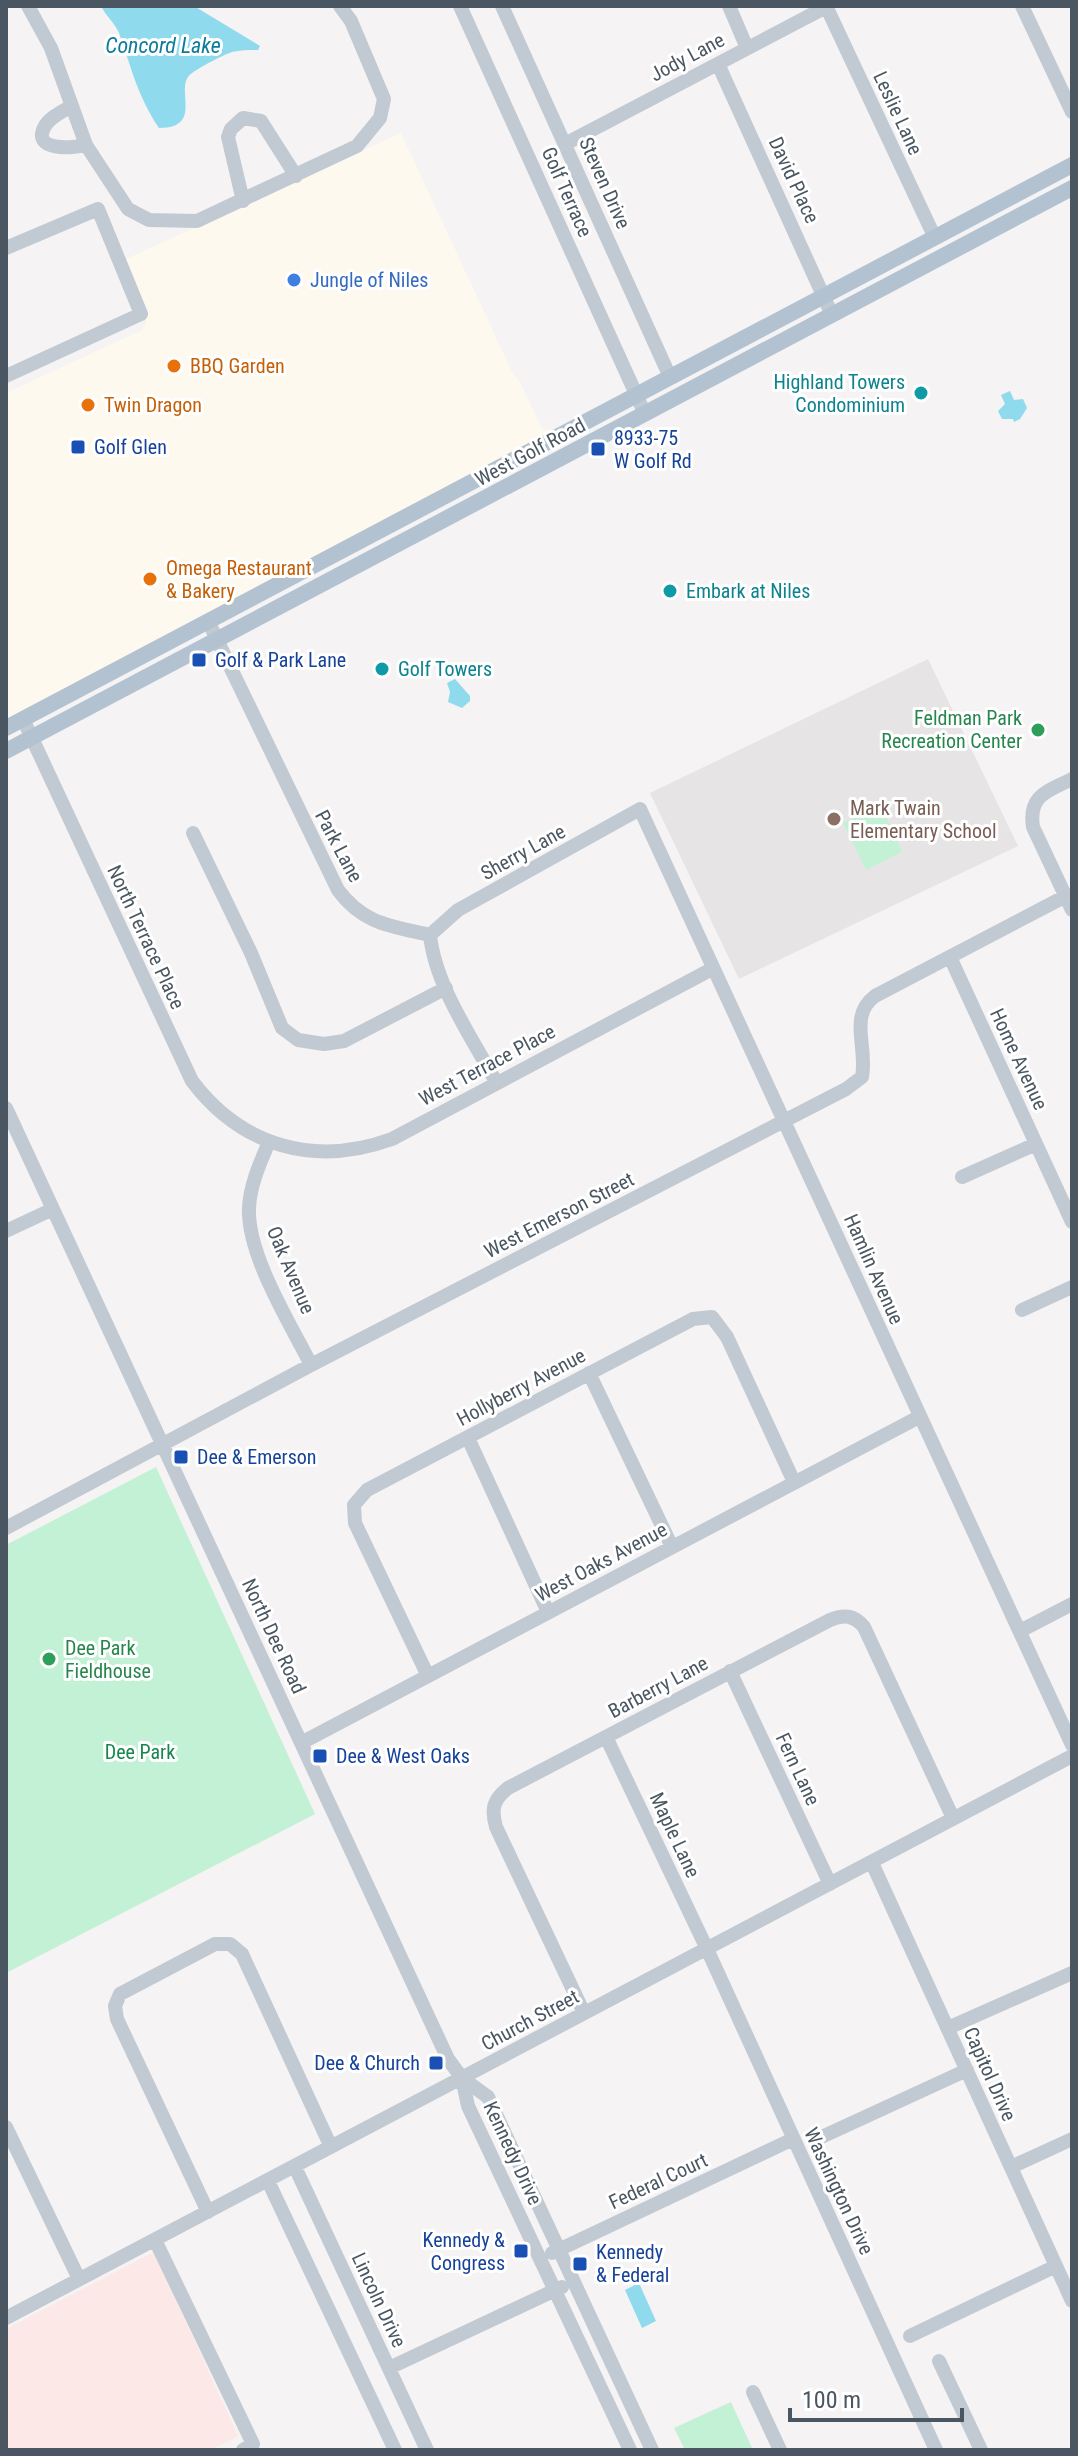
<svg xmlns="http://www.w3.org/2000/svg" width="1078" height="2456" font-family="'Roboto Condensed',sans-serif">
<style>
.commercial{fill:#fdf9ef}
.education{fill:#e6e4e5}
.medical{fill:#fce8e6}
.green{fill:#c3f1d5}
.water{fill:#90daee}
.lines{fill:none;stroke-linecap:round;stroke-linejoin:round}
.minor{stroke:#c1cad2;stroke-width:14}
.major{stroke:#b3c2d1;stroke-width:16}
.shop-dot{fill:#3f7fe0;stroke:#fff;stroke-width:3}
.food-dot{fill:#e8710a;stroke:#fff;stroke-width:3}
.culture-dot{fill:#0f9aa8;stroke:#fff;stroke-width:3}
.transit-dot{fill:#1a4fb4;stroke:#fff;stroke-width:3}
.leisure-dot{fill:#2e9e5b;stroke:#fff;stroke-width:3}
.education-dot{fill:#8d6e63;stroke:#fff;stroke-width:3}
.labels{text-anchor:middle;dominant-baseline:central;stroke-width:6;stroke-linejoin:round;paint-order:stroke}
.street-label{font-size:20px;fill:#4a5661;stroke:#fff}
.shop-label{font-size:20px;fill:#366cbe;stroke:#fff;text-anchor:start}
.food-label{font-size:20px;fill:#c56008;stroke:#fff;text-anchor:start}
.culture-label{font-size:20px;fill:#0d838f;stroke:#fff;text-anchor:start}
.transit-label{font-size:20px;fill:#164399;stroke:#fff;text-anchor:start}
.leisure-label{font-size:20px;fill:#27864d;stroke:#fff;text-anchor:end}
.education-label{font-size:20px;fill:#785e54;stroke:#fff;text-anchor:start}
.park-label{font-size:20px;fill:#17864f;stroke:#fff}
.water-label{font-size:22px;font-style:italic;fill:#0c7c9b;stroke:#fff}
</style>
<rect width="100%" height="100%" fill="#f5f3f3"/>
<path class="commercial" d="M401,133l112,241 6,6 23,49 9,3 -545,288v-327l136,-63 4,-7v-10l-22,-53z"/>
<path class="education" d="M928,659l90,187 -279,133 -89,-186z"/>
<path class="medical" d="M154,2252l84,184 -27,14h-205v-121z"/>
<path class="green" d="M867,811l19,6 15,32 -1,4 -34,17 -23,-47z
M156,1467l159,347 -309,159v-428z
M731,2402l22,48h-68l-11,-22z"/>
<path class="water" d="M101,6h93l66,40 -2,4c-8,0 -18,0 -26,2 -9,3 -39,18 -44,25 -11,15 14,51 -29,51 -22,-33 -27,-59 -40,-95 -5,-11 -13,-17 -18,-27z
M1010,391l4,9 9,-1 4,9 -7,11 -6,3 -1,-3h-11l-4,-8 7,-7 -4,-9z
M455,679l15,17v5l-8,7 -14,-6 2,-10 -3,-9z
M639,2283l17,38 -14,7 -17,-38z"/>
<g class="lines">
<path class="minor" d="M28,6l23,42 35,97 42,64 21,11 48,1 160,-75 23,-28 4,-19 -33,-78 -11,-15
M460,6l185,408
M502,6l168,371
M729,6l18,42
M826,6l109,232
M1022,6l50,106
M718,64l114,251
M71,106c-9,6 -21,11 -26,20 -15,26 29,22 41,19
M565,144l263,-138
M243,201l-15,-64 3,-8 12,-11 18,3 35,55
M6,248l92,-39 43,105 -135,62
M208,621l130,269c25,34 53,36 92,45
M23,719l169,362c50,66 123,86 200,58l320,-170
M1072,779c-24,12 -44,16 -39,48l39,83
M193,833l58,120 31,75 16,12 26,4 20,-3 102,-53
M430,935l28,-25 182,-101 432,936
M430,935c5,50 42,103 66,147
M950,957l122,265
M6,1108l442,951 14,19 26,19 164,353
M269,1142c-9,21 -19,43 -20,66 -2,47 41,115 62,157
M962,1177l74,-33
M6,1231l47,-22
M1022,1310l50,-23
M589,1373l83,174
M468,1438l80,174
M6,1528l305,-163 535,-276 16,-12c6,-30 -14,-61 13,-81l191,-100
M1020,1631l52,-27
M730,1671l100,213
M428,1676l-73,-153 -1,-18 13,-15 326,-171 19,-2 15,20 67,145
M606,1737l101,212 229,501
M301,1743l618,-326
M872,1863l200,438
M584,2013l-88,-186c-5,-18 -3,-27 12,-39l322,-168c14,-6 24,-5 34,7l89,191
M948,2028l124,-55
M462,2078l6,28 162,344
M6,2127l73,152
M815,2140l152,-70
M295,2167l132,283
M1011,2167l61,-28
M268,2181l127,269
M208,2212l-91,-193 -2,-13 5,-12 95,-50h15l12,10 89,193
M155,2240l98,204 -10,6
M552,2253l241,-114
M6,2318l1066,-562
M910,2336l146,-70
M939,2361l42,89
M389,2368l173,-81
M753,2392l27,58"/>
<path class="major" d="M6,728l1066,-563
M6,751l1066,-563"/>
</g>
<circle class="shop-dot" cx="294" cy="280" r="8"/>
<g class="food-dot">
<circle cx="174" cy="366" r="8"/>
<circle cx="88" cy="405" r="8"/>
<circle cx="150" cy="579" r="8"/>
</g>
<g class="culture-dot">
<circle cx="921" cy="393" r="8"/>
<circle cx="670" cy="591" r="8"/>
<circle cx="382" cy="669" r="8"/>
</g>
<g class="transit-dot">
<rect x="70" y="439" width="16" height="16" rx="4"/>
<rect x="590" y="441" width="16" height="16" rx="4"/>
<rect x="191" y="652" width="16" height="16" rx="4"/>
<rect x="173" y="1449" width="16" height="16" rx="4"/>
<rect x="312" y="1748" width="16" height="16" rx="4"/>
<rect x="428" y="2055" width="16" height="16" rx="4"/>
<rect x="513" y="2243" width="16" height="16" rx="4"/>
<rect x="572" y="2256" width="16" height="16" rx="4"/>
</g>
<g class="leisure-dot">
<circle cx="1038" cy="730" r="8"/>
<circle cx="49" cy="1659" r="8"/>
</g>
<circle class="education-dot" cx="834" cy="819" r="8"/>
<g class="labels">
<g class="street-label">
<text transform="translate(687 57) rotate(-28)">Jody Lane</text>
<text transform="translate(898 113) rotate(65)">Leslie Lane</text>
<text transform="translate(794 180) rotate(65)">David Place</text>
<text transform="translate(605 183) rotate(66)">Steven Drive</text>
<text transform="translate(567 192) rotate(66)">Golf Terrace</text>
<text transform="translate(530 452) rotate(-28)">West Golf Road</text>
<text transform="translate(339 846) rotate(62)">Park Lane</text>
<text transform="translate(523 852) rotate(-29)">Sherry Lane</text>
<text transform="translate(146 937) rotate(65)">North Terrace Place</text>
<text transform="translate(1019 1059) rotate(65)">Home Avenue</text>
<text transform="translate(487 1065) rotate(-28)">West Terrace Place</text>
<text transform="translate(559 1215) rotate(-27)">West Emerson Street</text>
<text transform="translate(874 1269) rotate(66)">Hamlin Avenue</text>
<text transform="translate(291 1270) rotate(67)">Oak Avenue</text>
<text transform="translate(521 1387) rotate(-28)">Hollyberry Avenue</text>
<text transform="translate(601 1562) rotate(-28)">West Oaks Avenue</text>
<text transform="translate(274 1636) rotate(65)">North Dee Road</text>
<text transform="translate(658 1687) rotate(-28)">Barberry Lane</text>
<text transform="translate(798 1769) rotate(65)">Fern Lane</text>
<text transform="translate(675 1835) rotate(65)">Maple Lane</text>
<text transform="translate(530 2020) rotate(-28)">Church Street</text>
<text transform="translate(990 2074) rotate(66)">Capitol Drive</text>
<text transform="translate(513 2153) rotate(65)">Kennedy Drive</text>
<text transform="translate(658 2181) rotate(-25)">Federal Court</text>
<text transform="translate(839 2191) rotate(65)">Washington Drive</text>
<text transform="translate(379 2300) rotate(65)">Lincoln Drive</text>
</g>
<g class="shop-label">
<text x="310" y="280">Jungle of Niles</text>
</g>
<g class="food-label">
<text x="190" y="366">BBQ Garden</text>
<text x="104" y="405">Twin Dragon</text>
<text x="166" y="568">Omega Restaurant<tspan x="166" dy="23">&amp; Bakery</tspan></text>
</g>
<g class="culture-label">
<text x="905" y="382" text-anchor="end">Highland Towers<tspan x="905" dy="23">Condominium</tspan></text>
<text x="686" y="591">Embark at Niles</text>
<text x="398" y="669">Golf Towers</text>
</g>
<g class="transit-label">
<text x="614" y="438">8933-75<tspan x="614" dy="23">W Golf Rd</tspan></text>
<text x="94" y="447">Golf Glen</text>
<text x="215" y="660">Golf &amp; Park Lane</text>
<text x="197" y="1457">Dee &amp; Emerson</text>
<text x="336" y="1756">Dee &amp; West Oaks</text>
<text x="420" y="2063" text-anchor="end">Dee &amp; Church</text>
<text x="505" y="2240" text-anchor="end">Kennedy &amp;<tspan x="505" dy="23">Congress</tspan></text>
<text x="596" y="2252">Kennedy<tspan x="596" dy="23">&amp; Federal</tspan></text>
</g>
<g class="leisure-label">
<text x="1022" y="718">Feldman Park<tspan x="1022" dy="23">Recreation Center</tspan></text>
<text x="65" y="1648" text-anchor="start">Dee Park<tspan x="65" dy="23">Fieldhouse</tspan></text>
</g>
<g class="education-label">
<text x="850" y="808">Mark Twain<tspan x="850" dy="23">Elementary School</tspan></text>
</g>
<g class="park-label">
<text x="140" y="1752">Dee Park</text>
</g>
<g class="water-label">
<text x="163" y="45">Concord Lake</text>
</g>
</g>
<rect width="1078" height="2456" fill="none" stroke="#4a5661" stroke-width="16"/>
<path d="M790 2408v12h172v-12" fill="none" stroke="#4a5661" stroke-width="4"/>
<text x="802" y="2408" font-size="24" fill="#4a5661" stroke="#ffffff" stroke-width="6" paint-order="stroke">100 m</text>
</svg>
